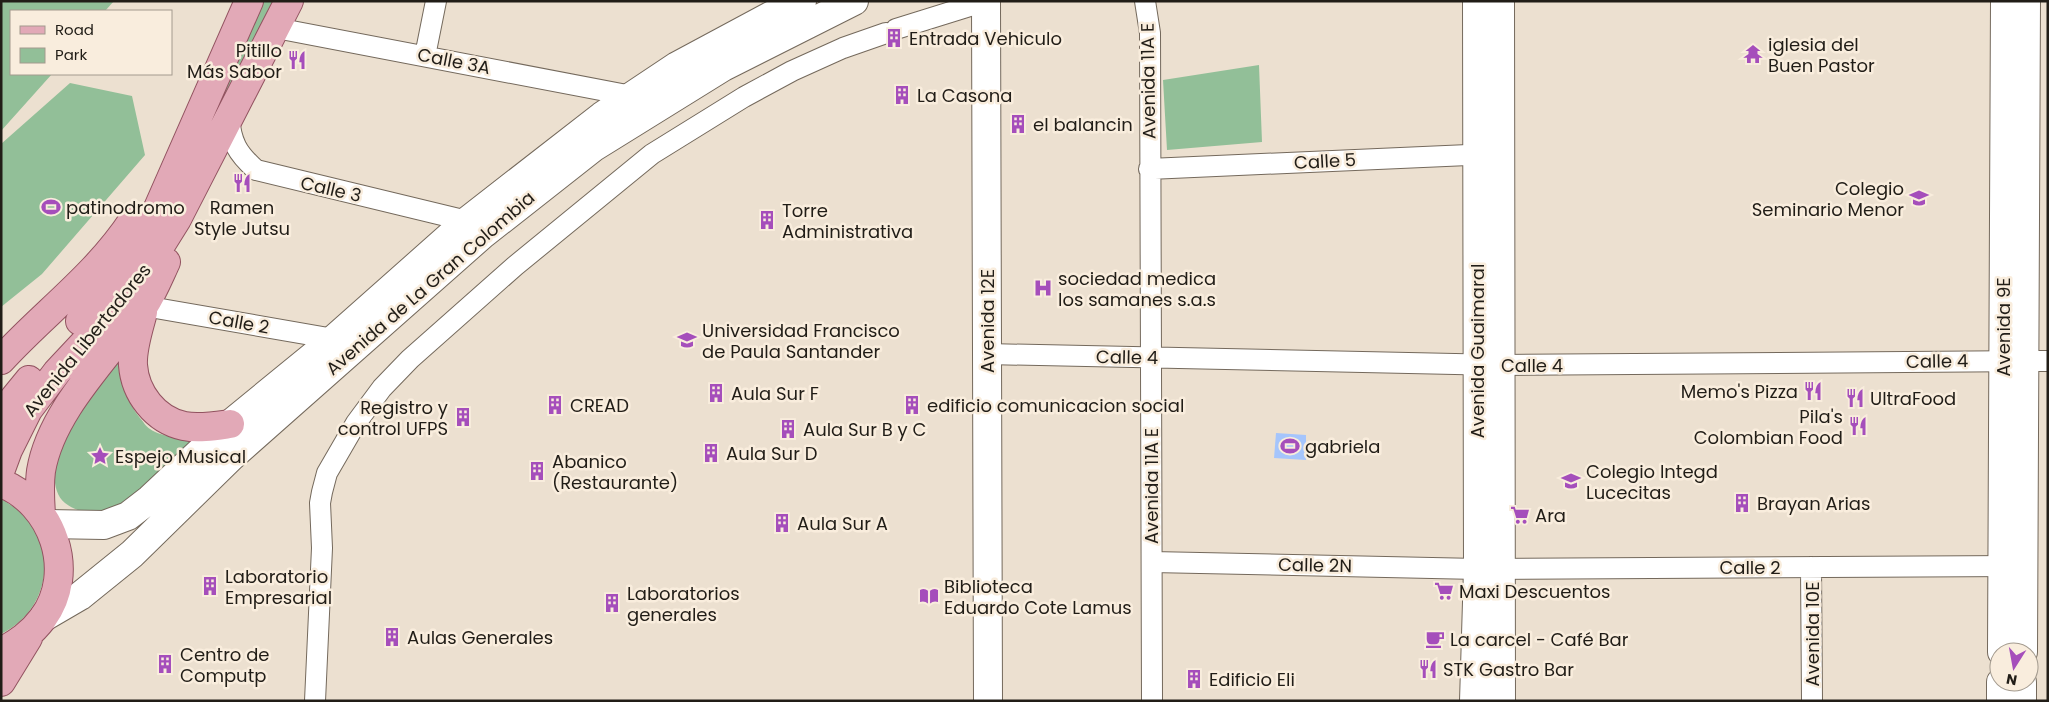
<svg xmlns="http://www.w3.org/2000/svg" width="2049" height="702" font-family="Poppins,sans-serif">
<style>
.green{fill:#92bf98}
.water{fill:#a5c5fc}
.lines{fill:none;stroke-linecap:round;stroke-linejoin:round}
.street-casing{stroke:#74695c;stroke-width:22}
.secondary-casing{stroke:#74695c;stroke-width:30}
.primary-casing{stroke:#925360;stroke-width:30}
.street{stroke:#fff;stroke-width:20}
.secondary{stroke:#fff;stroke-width:28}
.primary{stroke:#e2a9b7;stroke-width:28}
.labels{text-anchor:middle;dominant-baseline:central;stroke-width:5;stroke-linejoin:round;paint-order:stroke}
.poi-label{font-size:18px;fill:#211d17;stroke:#f9eddd;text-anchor:start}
.street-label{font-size:18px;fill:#211d17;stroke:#f9eddd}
</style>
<rect width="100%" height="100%" fill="#ece0d0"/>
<path class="green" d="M1,1h113l-9,10h-94v63h41l-51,57z
M259,1h18l-98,185z
M1259,65l3,77 -95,8 -4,-70z
M70,83l62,13 13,59 -103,119 -41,33v-163z
M128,341c-6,31 -9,50 12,77 3,3 6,9 10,11 11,8 36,10 49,12 -30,27 -89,96 -134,62 -13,-10 -12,-34 -7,-49 13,-40 46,-78 70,-113z
M1,499c10,6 20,12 28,21 29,39 16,93 -28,114z"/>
<path class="water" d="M1276,433l30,2v25l-32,-2z"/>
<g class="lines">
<g class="street-casing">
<path id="street" d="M1145,1l5,32 2,668
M276,28l356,68
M896,29l90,-28
M425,56l11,-55
M229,117c2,25 8,36 27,53l211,51
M1149,169l342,-15
M144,306l190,33
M987,354l514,11 547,-4
M1152,562l326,7 538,-3
M1811,567l1,134
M315,701l7,-153 -2,-45 2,-11 5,-19 29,-50 26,-35 28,-29 105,-93 137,-112 92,-57 48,-26 51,-23 43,-15"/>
</g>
<g class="secondary-casing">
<path id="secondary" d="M986,1l2,700
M1500,1l1,700
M48,524l56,1 24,-9 22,-17 80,-75 104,-85 133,-118 135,-105 75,-50 97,-52 28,-13
M44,617l36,-21 52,-42 99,-97 251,-222 112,-88 129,-80 131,-66
M2002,652l3,-651
M2023,652l3,-651
M1474,701l4,-132 -1,-568
M2001,701v-19
M2022,701v-19"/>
</g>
<g class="primary-casing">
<path id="primary" d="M143,312c-4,16 -11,36 -10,53 2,28 22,55 51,61 15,3 32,0 46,-2
M80,321l22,-25 25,-36 31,-52 91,-207
M1,360c44,-48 95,-84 132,-140
M1,419l10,-17 18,-22
M1,469l7,-19 20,-40 29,-38 59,-63 28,-37 33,-53 112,-218
M1,483c52,20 76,89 42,135 -12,16 -25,25 -42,34
M41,514c-1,-14 -2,-28 0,-43 10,-61 68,-115 103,-165 9,-14 15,-29 22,-44
M1,682l27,-44"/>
</g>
<use href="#street" class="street"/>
<use href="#secondary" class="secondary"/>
<use href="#primary" class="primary"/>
</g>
<defs>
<g id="building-bare" transform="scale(1.5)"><path d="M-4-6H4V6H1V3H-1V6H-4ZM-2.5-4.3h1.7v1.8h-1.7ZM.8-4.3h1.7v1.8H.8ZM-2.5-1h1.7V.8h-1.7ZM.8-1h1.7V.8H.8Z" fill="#a54ebb" stroke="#f9eddd" stroke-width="2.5" paint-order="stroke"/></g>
<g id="temple-bare" transform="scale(1.5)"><path d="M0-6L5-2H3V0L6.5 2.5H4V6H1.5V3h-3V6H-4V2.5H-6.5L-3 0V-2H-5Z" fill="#a54ebb" stroke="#f9eddd" stroke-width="2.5" paint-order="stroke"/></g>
<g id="restaurant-bare" transform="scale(1.5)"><path d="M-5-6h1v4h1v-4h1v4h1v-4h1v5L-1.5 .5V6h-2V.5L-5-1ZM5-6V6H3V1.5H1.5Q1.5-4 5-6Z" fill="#a54ebb" stroke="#f9eddd" stroke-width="2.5" paint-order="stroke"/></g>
<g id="school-bare" transform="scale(1.5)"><path d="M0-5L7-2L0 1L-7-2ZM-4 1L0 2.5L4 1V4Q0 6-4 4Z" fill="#a54ebb" stroke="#f9eddd" stroke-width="2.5" paint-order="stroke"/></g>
<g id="stadium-bare" transform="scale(1.5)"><path d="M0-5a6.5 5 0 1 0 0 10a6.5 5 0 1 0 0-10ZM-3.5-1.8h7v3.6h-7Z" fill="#a54ebb" stroke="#f9eddd" stroke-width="2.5" paint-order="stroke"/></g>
<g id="hospital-bare" transform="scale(1.5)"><path d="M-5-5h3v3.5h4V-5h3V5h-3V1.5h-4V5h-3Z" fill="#a54ebb" stroke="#f9eddd" stroke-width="2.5" paint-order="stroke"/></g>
<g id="university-bare" transform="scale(1.5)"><path d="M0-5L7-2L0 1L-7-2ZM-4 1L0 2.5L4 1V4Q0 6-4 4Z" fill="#a54ebb" stroke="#f9eddd" stroke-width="2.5" paint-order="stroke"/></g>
<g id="sight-bare" transform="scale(1.5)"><path d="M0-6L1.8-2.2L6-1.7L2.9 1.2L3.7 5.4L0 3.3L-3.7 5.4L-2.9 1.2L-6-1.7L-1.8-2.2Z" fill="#a54ebb" stroke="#f9eddd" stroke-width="2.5" paint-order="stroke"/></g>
<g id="supermarket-bare" transform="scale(1.5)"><path d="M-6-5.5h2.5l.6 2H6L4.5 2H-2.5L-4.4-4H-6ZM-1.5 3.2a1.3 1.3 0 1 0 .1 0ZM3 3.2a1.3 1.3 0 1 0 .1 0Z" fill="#a54ebb" stroke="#f9eddd" stroke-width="2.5" paint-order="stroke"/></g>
<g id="library-bare" transform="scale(1.5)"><path d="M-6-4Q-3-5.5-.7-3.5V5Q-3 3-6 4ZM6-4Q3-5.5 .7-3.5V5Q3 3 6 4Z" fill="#a54ebb" stroke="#f9eddd" stroke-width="2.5" paint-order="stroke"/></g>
<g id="cafe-bare" transform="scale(1.5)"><path d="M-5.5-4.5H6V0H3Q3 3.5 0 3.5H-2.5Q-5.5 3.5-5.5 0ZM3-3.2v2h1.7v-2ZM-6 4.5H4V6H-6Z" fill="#a54ebb" stroke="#f9eddd" stroke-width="2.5" paint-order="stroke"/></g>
</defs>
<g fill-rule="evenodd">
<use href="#building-bare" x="894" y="38"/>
<use href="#temple-bare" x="1753" y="54"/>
<use href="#restaurant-bare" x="297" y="60"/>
<use href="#building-bare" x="902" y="95"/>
<use href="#building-bare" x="1018" y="124"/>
<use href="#restaurant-bare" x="242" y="183"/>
<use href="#school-bare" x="1919" y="198"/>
<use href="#stadium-bare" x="51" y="207"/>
<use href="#building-bare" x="767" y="220"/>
<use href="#hospital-bare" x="1043" y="288"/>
<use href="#university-bare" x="687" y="340"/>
<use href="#restaurant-bare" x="1813" y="391"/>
<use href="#building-bare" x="716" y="393"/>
<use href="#restaurant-bare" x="1855" y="398"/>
<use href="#building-bare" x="555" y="405"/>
<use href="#building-bare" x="912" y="405"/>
<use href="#building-bare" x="463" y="417"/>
<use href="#restaurant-bare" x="1858" y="426"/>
<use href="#building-bare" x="788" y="429"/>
<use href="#stadium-bare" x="1290" y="446"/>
<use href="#building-bare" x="711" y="453"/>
<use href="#sight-bare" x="100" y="456"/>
<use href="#building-bare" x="537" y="471"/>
<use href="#school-bare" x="1571" y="481"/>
<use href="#building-bare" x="1742" y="503"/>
<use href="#supermarket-bare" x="1520" y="515"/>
<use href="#building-bare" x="782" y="523"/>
<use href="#building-bare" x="210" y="586"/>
<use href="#supermarket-bare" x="1444" y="591"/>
<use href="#library-bare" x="929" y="596"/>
<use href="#building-bare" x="612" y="603"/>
<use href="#building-bare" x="392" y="637"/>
<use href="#cafe-bare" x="1435" y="639"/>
<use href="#building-bare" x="165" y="664"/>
<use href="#restaurant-bare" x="1428" y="669"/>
<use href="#building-bare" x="1194" y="679"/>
</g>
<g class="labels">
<g class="poi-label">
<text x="909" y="38">Entrada Vehiculo</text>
<text x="1768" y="44">iglesia del<tspan x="1768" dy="21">Buen Pastor</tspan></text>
<text x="282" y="50" text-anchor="end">Pitillo<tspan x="282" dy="21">Más Sabor</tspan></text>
<text x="917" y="95">La Casona</text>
<text x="1033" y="124">el balancin</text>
<text x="1904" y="188" text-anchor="end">Colegio<tspan x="1904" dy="21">Seminario Menor</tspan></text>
<text x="66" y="207">patinodromo</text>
<text x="242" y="207" text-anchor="middle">Ramen<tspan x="242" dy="21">Style Jutsu</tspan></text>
<text x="782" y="210">Torre<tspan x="782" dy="21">Administrativa</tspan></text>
<text x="1058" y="278">sociedad medica<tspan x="1058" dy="21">los samanes s.a.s</tspan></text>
<text x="702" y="330">Universidad Francisco<tspan x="702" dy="21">de Paula Santander</tspan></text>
<text x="1798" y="391" text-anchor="end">Memo's Pizza</text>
<text x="731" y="393">Aula Sur F</text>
<text x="1870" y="398">UltraFood</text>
<text x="570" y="405">CREAD</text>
<text x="927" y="405">edificio comunicacion social</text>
<text x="448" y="407" text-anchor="end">Registro y<tspan x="448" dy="21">control UFPS</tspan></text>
<text x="1843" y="416" text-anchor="end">Pila's<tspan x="1843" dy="21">Colombian Food</tspan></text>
<text x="803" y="429">Aula Sur B y C</text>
<text x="1305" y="446">gabriela</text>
<text x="726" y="453">Aula Sur D</text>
<text x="115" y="456">Espejo Musical</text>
<text x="552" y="461">Abanico<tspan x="552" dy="21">(Restaurante)</tspan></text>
<text x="1586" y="471">Colegio Integd<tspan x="1586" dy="21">Lucecitas</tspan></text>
<text x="1757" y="503">Brayan Arias</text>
<text x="1535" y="515">Ara</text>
<text x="797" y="523">Aula Sur A</text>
<text x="225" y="576">Laboratorio<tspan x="225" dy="21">Empresarial</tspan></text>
<text x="944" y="586">Biblioteca<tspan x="944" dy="21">Eduardo Cote Lamus</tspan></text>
<text x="1459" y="591">Maxi Descuentos</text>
<text x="627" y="593">Laboratorios<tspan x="627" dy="21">generales</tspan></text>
<text x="407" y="637">Aulas Generales</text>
<text x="1450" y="639">La carcel - Café Bar</text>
<text x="180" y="654">Centro de<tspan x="180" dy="21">Computp</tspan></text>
<text x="1443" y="669">STK Gastro Bar</text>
<text x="1209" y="679">Edificio Eli</text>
</g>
<g class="street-label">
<text transform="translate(454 61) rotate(11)">Calle 3A</text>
<text transform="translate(1148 81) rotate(-91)">Avenida 11A E</text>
<text transform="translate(1325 161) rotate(-3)">Calle 5</text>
<text transform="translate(331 189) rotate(13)">Calle 3</text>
<text transform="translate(430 283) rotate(-41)">Avenida de La Gran Colombia</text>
<text transform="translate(987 321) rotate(-90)">Avenida 12E</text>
<text transform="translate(239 322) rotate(10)">Calle 2</text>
<text transform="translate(2003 327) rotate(-90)">Avenida 9E</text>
<text transform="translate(87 340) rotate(-51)">Avenida Libertadores</text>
<text transform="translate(1477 351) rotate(-90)">Avenida Guaimaral</text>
<text transform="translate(1127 357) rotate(1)">Calle 4</text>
<text transform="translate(1937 361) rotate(-1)">Calle 4</text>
<text x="1532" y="365">Calle 4</text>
<text transform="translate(1151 486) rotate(-90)">Avenida 11A E</text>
<text transform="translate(1315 565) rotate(1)">Calle 2N</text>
<text x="1750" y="567">Calle 2</text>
<text transform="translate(1812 634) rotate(-90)">Avenida 10E</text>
</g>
</g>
<rect width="2049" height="702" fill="none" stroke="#211d17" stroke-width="5"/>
<rect x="10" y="10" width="162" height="65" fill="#f9eddd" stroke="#a39a8e"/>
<rect x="20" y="26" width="25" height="8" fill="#e2a9b7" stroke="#a39a8e"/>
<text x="55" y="35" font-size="15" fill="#211d17">Road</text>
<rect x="20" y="48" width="25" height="15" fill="#92bf98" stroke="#a39a8e"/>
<text x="55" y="60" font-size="15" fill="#211d17">Park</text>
<g transform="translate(2014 667) rotate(191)"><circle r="24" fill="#f9eddd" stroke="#a39a8e"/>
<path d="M0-4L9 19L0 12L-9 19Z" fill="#a54ebb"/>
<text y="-8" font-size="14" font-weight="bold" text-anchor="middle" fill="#211d17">N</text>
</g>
</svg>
